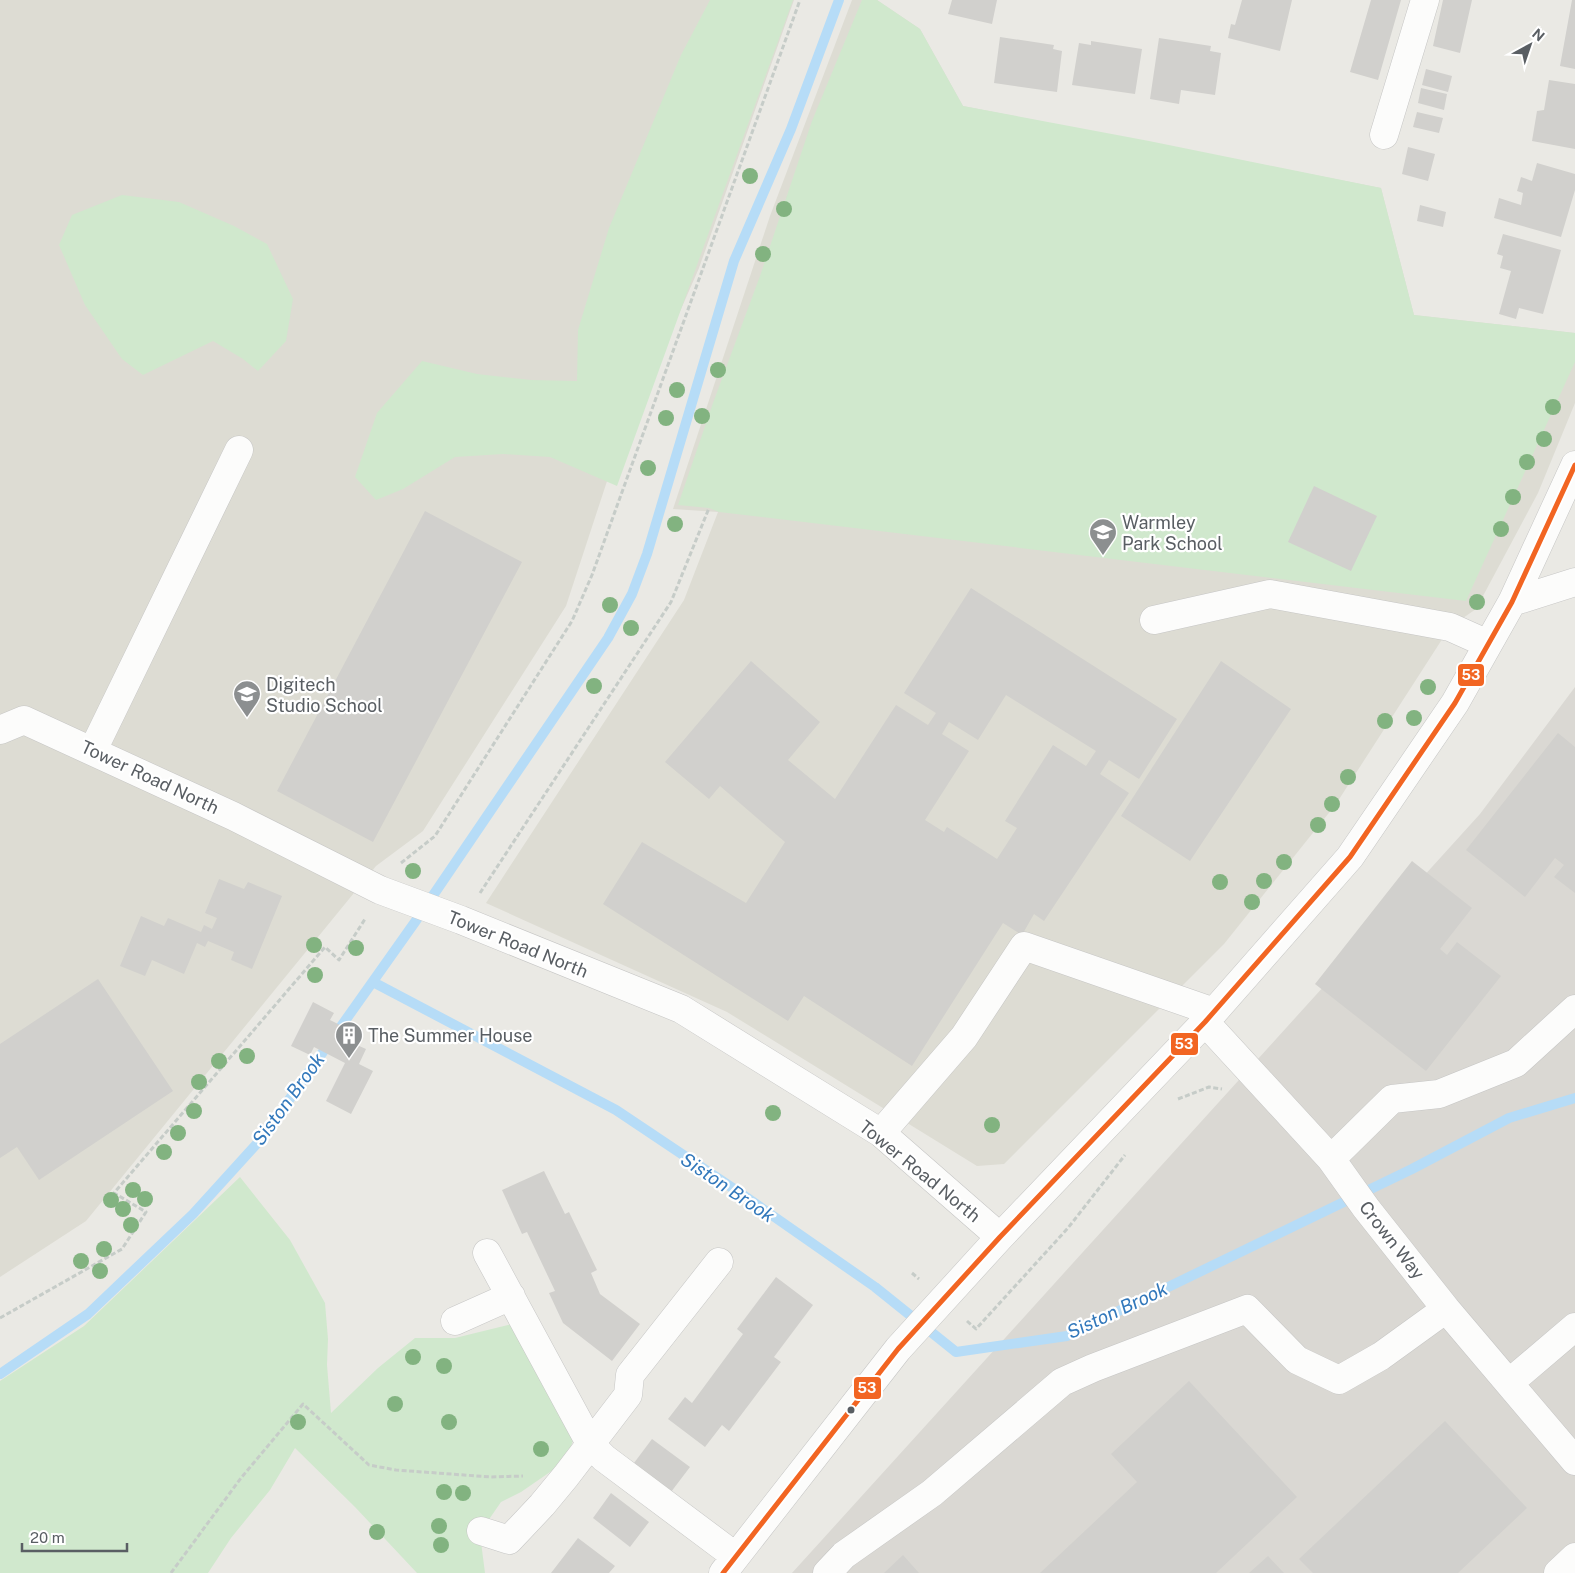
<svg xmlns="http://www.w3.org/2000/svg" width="1575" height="1573" font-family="'Public Sans',sans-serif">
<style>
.industrial{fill:#dad8d3}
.education{fill:#dddcd3}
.green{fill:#d0e8cd}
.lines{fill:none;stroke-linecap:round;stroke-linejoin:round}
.stream{stroke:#b6dcf7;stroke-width:10}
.building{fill:#d1d0cd;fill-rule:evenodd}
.minor-casing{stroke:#c6c6c5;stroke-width:29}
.path{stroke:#c6ccc8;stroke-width:3;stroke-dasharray:5 2.5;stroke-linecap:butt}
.minor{stroke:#fcfcfb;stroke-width:28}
.bus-1-casing{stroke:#fff;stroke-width:9}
.bus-1{stroke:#f26522;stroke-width:5}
.tree{fill:#82b380}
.bus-dot{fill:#595e63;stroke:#fff;stroke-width:2}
.labels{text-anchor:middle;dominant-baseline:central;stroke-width:4.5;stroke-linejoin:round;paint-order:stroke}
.poi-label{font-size:18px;fill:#595e63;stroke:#fff;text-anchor:start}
.street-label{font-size:18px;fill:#595e63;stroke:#fff}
.water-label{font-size:19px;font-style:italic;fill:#3278bb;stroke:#fff}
.line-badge{stroke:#fff;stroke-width:2}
.badge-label{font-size:14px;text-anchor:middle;font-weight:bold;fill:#fff}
</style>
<rect width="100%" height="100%" fill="#eae9e4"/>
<path class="industrial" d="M1575,687v886h-783l688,-759z"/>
<path class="education" d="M0,0h794l-95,268 -88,201 -45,137 -143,225 -47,35 -290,355 -86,56z
M852,0h25l43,29 43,77 418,82 33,127 161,18v70l-37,90 -62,116 -26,18 -114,177 -112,140 -220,220 -27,2 -250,-154 -241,-109 198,-303 34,-88 -45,-3 97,-293z"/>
<path class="green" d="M710,0h83l-176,486 -67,-29 -47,-3 -48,3 -52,32 -27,11 -21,-23 22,-64 45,-52 55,13 54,6 46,1 1,-51 31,-102 72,-173z
M862,0h15l43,29 43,77 186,35 232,47 33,127 161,18v29l-109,239 -747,-89 -10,-4 -31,-3 35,-102 47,-127 52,-155z
M122,195l57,7 55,24 33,18 26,55 -7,42 -28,30 -15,-12 -30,-18 -70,34 -21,-16 -37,-54 -26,-60 13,-30z
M240,1177l50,63 35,63 3,36 -1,26 4,48 47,-45 37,-30h40l57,-14 64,108 -8,23 -15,15 -32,22 -20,10 -20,29v11l4,31h-68l-62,-66 -60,-59 -25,42 -39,48 -23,35h-208v-192l84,-55z"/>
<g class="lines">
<path class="stream" d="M373,982l243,128 127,85 132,92 81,65 111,-16 345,-167 97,-51 66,-20
M0,1374l88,-60 105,-100 69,-76 153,-216 193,-284 24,-44 15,-40 87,-293 57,-132 48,-129"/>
</g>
<path class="building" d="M952,0h45l-5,24 -44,-10z
M1242,0h50l-12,51 -52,-13 3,-14 4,1z
M1371,0h30l-23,80 -28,-8z
M1443,0h29l-12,53 -27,-7z
M1572,0h3v69l-15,-3z
M1000,37l54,8 -1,4 9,2 -5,41 -63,-9z
M1159,38l52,8 -1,5 11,2 -6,42 -34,-5 -2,14 -29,-5z
M1091,41l51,8 -7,45 -63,-9 7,-42 12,2z
M1426,69l26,7 -4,16 -26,-7z
M1549,80l26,4v65l-43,-8 5,-30 7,-1z
M1421,88l26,6 -3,16 -26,-7z
M1417,112l26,6 -4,15 -26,-6z
M1408,147l27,7 -7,27 -26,-7z
M1537,163l38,11v16l-14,47 -67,-19 5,-20 22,7 2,-12 -6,-2 4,-14 11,4z
M1420,205l26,7 -3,15 -26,-6z
M1503,234l58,16 -18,64 -24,-6 -3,11 -17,-5 12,-43 -11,-3 3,-12 -6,-2z
M1314,486l63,30 -26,55 -63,-29z
M425,511l97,51 -149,280 -96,-51z
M971,588l206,131 -38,60 -30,-19 -9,14 29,19 -85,128 -10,-7 -12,21 -19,-12 -91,143 -108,-70 -16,25 -185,-117 39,-62 104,61 39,-61 -65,-56 -11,13 -44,-37 86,-101 69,61 -32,38 47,39 61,-94 32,20 8,-12 -32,-20zM1006,695l90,56 -10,15 -33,-21 -48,76 12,7 -20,31 -50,-32 -3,5 -19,-12 44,-69 -27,-17 7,-12 29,18z
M1221,661l70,48 -101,152 -69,-45z
M1558,733l17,14v146l-21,-16 10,-12 -9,-7 -30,39 -59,-47z
M1412,861l60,47 -32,41 7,6 10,-13 44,34 -75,95 -111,-87z
M219,879l25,10 4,-7 34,14 -30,73 -21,-9 3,-8 -26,-11 -3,6 -8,-4 -13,31 -32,-14 -7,16 -25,-10 21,-50 23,10 4,-8 33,14 3,-7 8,4 5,-11 -12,-5z
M98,979l75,112 -134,89 -22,-33 -17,11v-114z
M313,1002l21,11 -4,7 32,16 -5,9 9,4 -7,15 14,7 -22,43 -25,-13 19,-38 -31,-16 -4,8 -19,-9z
M544,1171l21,43 4,-2 28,58 -6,3 9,21 40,30 -28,37 -49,-38 -14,-30 6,-2 -28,-59 -5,2 -20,-44z
M776,1277l37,28 -39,52 7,5 -52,69 -7,-6 -17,22 -37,-28 17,-22 7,6 51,-69 -6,-5z
M1189,1381l108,116 -81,76h-176l97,-91 -26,-28z
M1445,1421l82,87 -69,65h-145l-14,-14z
M652,1439l38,28 -19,25 -37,-29z
M611,1493l38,29 -19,25 -37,-29z
M578,1538l37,28 -6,7h-58z
M903,1555l16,18h-35z
M1268,1556l16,17h-35z"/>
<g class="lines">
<g class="minor-casing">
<path id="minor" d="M1384,135l41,-135
M1512,602l63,-20
M1154,620l116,-26 180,33 38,17
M0,730l24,-10 209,96 147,74 81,30 220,89 200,124 119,104
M93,750l146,-300
M1205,1022l126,137 35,49 80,101 129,152
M881,1133l83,-96 60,-91 190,66
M1331,1159l61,-60 47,-5 77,-31 59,-54
M487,1253l104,192 13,13 131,98
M455,1321l56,-25
M1509,1383l66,-56
M481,1531l28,9 33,-35 24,-29 62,-81 2,-20 89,-113
M723,1573l175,-224 102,-112 205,-215 145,-165 105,-154 57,-101 63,-137
M827,1573l17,-18 88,-62 130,-111 31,-14 154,-59 50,51 42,20 42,-24 65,-47
M1558,1573l17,-16"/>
</g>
<path class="path" d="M401,863l34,-27 137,-215 20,-46 208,-575
M480,893l191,-291 38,-94
M1178,1099l31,-12 13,2
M912,1273l7,6
M0,1318l122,-69 24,-37 -32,-19 211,-246 14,13 26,-41
M967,1321l9,8 92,-101 57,-73
M171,1573l70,-95 62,-74 66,61 27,5 95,7 32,-1"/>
<use href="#minor" class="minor"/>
<g class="bus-1-casing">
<path id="bus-1" d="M723,1573l175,-224 102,-112 205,-215 145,-165 105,-154 57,-101 63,-137"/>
</g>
<use href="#bus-1" class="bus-1"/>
</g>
<g class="tree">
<circle cx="750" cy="176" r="8"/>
<circle cx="784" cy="209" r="8"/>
<circle cx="763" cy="254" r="8"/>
<circle cx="718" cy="370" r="8"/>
<circle cx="677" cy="390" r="8"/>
<circle cx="1553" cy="407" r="8"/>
<circle cx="702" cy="416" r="8"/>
<circle cx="666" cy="418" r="8"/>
<circle cx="1544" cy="439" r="8"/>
<circle cx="1527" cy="462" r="8"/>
<circle cx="648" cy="468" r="8"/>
<circle cx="1513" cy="497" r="8"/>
<circle cx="675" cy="524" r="8"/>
<circle cx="1501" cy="529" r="8"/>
<circle cx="1477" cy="602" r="8"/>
<circle cx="610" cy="605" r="8"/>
<circle cx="631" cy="628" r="8"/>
<circle cx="594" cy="686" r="8"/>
<circle cx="1428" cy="687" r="8"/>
<circle cx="1414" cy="718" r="8"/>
<circle cx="1385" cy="721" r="8"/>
<circle cx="1348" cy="777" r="8"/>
<circle cx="1332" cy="804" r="8"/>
<circle cx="1318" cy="825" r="8"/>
<circle cx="1284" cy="862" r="8"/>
<circle cx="413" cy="871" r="8"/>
<circle cx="1264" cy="881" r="8"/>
<circle cx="1220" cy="882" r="8"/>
<circle cx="1252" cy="902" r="8"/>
<circle cx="314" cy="945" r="8"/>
<circle cx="356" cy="948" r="8"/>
<circle cx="315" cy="975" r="8"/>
<circle cx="247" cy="1056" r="8"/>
<circle cx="219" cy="1061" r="8"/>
<circle cx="199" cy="1082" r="8"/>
<circle cx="194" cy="1111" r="8"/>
<circle cx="773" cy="1113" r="8"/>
<circle cx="992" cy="1125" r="8"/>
<circle cx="178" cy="1133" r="8"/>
<circle cx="164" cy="1152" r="8"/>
<circle cx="133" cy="1190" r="8"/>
<circle cx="145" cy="1199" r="8"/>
<circle cx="111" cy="1200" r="8"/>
<circle cx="123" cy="1209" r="8"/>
<circle cx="131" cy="1225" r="8"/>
<circle cx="104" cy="1249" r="8"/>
<circle cx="81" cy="1261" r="8"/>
<circle cx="100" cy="1271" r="8"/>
<circle cx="413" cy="1357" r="8"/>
<circle cx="444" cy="1366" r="8"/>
<circle cx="395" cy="1404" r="8"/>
<circle cx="298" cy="1422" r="8"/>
<circle cx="449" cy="1422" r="8"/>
<circle cx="541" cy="1449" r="8"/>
<circle cx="444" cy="1492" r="8"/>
<circle cx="463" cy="1493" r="8"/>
<circle cx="439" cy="1526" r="8"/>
<circle cx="377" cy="1532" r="8"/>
<circle cx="441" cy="1545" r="8"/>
</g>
<defs>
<g id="school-pin" transform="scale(1.4375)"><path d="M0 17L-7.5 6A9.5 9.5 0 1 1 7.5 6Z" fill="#8c8f90" stroke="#fff"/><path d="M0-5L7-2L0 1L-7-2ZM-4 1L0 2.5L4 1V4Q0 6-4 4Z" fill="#fff"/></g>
<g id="building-pin" transform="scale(1.4375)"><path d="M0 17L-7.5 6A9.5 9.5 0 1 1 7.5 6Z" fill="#8c8f90" stroke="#fff"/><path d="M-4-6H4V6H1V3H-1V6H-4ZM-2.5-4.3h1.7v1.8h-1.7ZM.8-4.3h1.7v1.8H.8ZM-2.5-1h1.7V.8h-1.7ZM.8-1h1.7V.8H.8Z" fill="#fff"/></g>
</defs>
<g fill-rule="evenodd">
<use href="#school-pin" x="1103" y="532"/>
<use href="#school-pin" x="247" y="694"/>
<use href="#building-pin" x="349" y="1035"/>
</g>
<circle class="bus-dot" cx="851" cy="1410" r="4.5"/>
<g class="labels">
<g class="poi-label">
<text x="1122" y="522">Warmley<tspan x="1122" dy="21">Park School</tspan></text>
<text x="266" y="684">Digitech<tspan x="266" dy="21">Studio School</tspan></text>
<text x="368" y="1035">The Summer House</text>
</g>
<g class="street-label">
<text transform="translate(150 777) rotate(25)">Tower Road North</text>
<text transform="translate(518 944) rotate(22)">Tower Road North</text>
<text transform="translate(920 1171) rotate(39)">Tower Road North</text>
<text transform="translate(1392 1240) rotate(52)">Crown Way</text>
</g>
<g class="water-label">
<text transform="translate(288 1099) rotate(-54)">Siston Brook</text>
<text transform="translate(728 1187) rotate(34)">Siston Brook</text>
<text transform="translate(1117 1310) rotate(-25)">Siston Brook</text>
</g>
</g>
<g class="line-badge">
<rect x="1457" y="663" width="28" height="24" rx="5" fill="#f26522"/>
<rect x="1170" y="1032" width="29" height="24" rx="5" fill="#f26522"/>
<rect x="853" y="1376" width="29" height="24" rx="5" fill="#f26522"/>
</g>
<g class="badge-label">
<text x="1471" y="680">53</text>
<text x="1184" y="1049">53</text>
<text x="867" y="1393">53</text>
</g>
<g transform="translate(1530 45) rotate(40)" stroke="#ffffff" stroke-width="4" paint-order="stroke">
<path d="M0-4L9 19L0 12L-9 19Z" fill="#595e63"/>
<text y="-8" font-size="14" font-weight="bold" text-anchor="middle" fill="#595e63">N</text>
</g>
<path d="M22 1543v8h105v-8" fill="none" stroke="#595e63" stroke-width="2.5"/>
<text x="30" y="1543" font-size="15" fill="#595e63" stroke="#ffffff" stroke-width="4" paint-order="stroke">20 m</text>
</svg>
